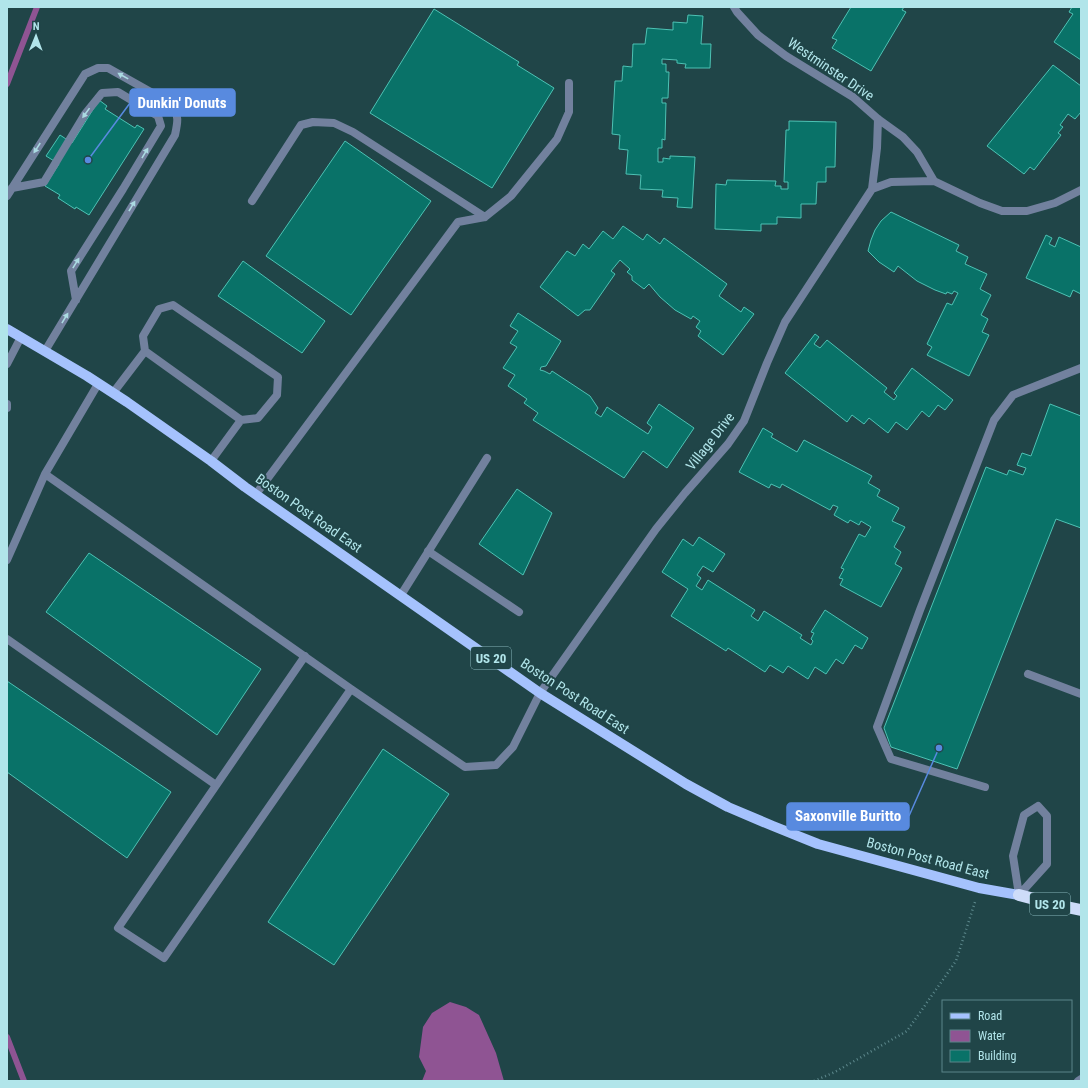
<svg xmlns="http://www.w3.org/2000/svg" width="1088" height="1088" font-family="'Roboto Condensed',sans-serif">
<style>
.water{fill:#8f5493}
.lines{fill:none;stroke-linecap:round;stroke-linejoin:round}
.stream{stroke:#8f5493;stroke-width:6}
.building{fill:#097268;stroke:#4dc2b4}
.path{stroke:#5e8a8e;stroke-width:2.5;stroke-dasharray:1 3;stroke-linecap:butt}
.lane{stroke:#72819e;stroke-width:8}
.street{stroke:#72819e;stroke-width:8}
.primary{stroke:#a5c2fd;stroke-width:10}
.highway{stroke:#cedcf9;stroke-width:12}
.oneway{fill:#abdbe2}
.labels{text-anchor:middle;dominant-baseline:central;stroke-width:4;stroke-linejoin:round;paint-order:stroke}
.shield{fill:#204548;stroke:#86b5b9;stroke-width:1}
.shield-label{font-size:13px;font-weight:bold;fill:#b1e5ea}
.street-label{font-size:14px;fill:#b1e5ea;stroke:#204548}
.leader{fill:none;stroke:#588adf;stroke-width:1.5}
.callout-dot{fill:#588adf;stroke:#204548;stroke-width:1.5}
.callout{fill:#588adf;stroke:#588adf;stroke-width:1.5}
.callout-label{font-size:15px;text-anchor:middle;font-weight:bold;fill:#fff}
</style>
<rect width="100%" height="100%" fill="#204548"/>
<path class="water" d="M450,1002l16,5 13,8 17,38 8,28h-82l4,-10 -7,-14 4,-30 9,-14z"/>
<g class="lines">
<path class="stream" d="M7,84l30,-77
M7,1037l17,44"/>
</g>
<path class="building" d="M851,7h53l-2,3 4,2 -35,59 -39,-23 5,-8 -5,-2z
M1072,7h9v53l-27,-18 19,-28 -4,-2z
M434,9l85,53 -2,3 37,23 -62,100 -122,-75z
M688,15l15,1 -2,28h10l-1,24h-25l1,-4 -9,-1v-3l-15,-1v5h4v8h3l-1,26h-6v5h4l-1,37 -3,-1v9h-4v14h5v-4l7,1v-3l25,1 -3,51 -15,-1 1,-9 -16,-1 1,-7 -23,-1 1,-14 -15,-1 2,-24 -9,-1 1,-14 -8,-1 3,-53h7l1,-15 9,1 1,-23h12l2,-16 26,2v-8l14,1z
M1053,65l28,21v26l-6,7 -7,-5 -8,11 3,2 -5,6 3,2 -27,35 -4,-3 -6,7 -37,-28z
M99,100l8,6 -2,3 30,19 2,-3 7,4 -55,86 -13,-8 -1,2 -17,-11 2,-3 -15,-9 14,-22 -13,-8 14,-21 12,8z
M789,121l47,1 -1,45h-9v15h-9l-1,22h-15v14l-24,-1v7h-16v7l-46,-2 1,-45 10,1 1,-5 49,1 -1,5h6v3h7v-7h-4l2,-52h3z
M345,141l86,60 -80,114 -85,-59z
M891,212l68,33 -3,6 12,6 -3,7 22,10 -7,15 11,6 -10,20 7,4 -6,13 7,3 -20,41 -42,-21 5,-8 -5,-3 20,-41 5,2 6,-12 -4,-2 -2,3 -5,-2 -1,2 -11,-4 -18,-9 -19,-15 -4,6 -15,-10 -11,-11 3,-11 4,-10 6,-9z
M623,226l20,14 4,-6 13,10 4,-6 63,46 -8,12 22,16 3,-5 10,7 -31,41 -25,-19 3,-5 -5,-4 4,-6 -7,-5 -2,3 -16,-9 -15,-13 -11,-13 -5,5 -12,-9v-4l-5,-4 3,-3 -10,-9 -9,11 4,3 -25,36h-5l-7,6 -38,-29 27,-36 8,5 8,-12 6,5 14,-18 10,8z
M1046,235l6,3 -3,6 6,3 4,-10 22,10v47l-8,-4 -3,7 -44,-19z
M243,261l82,60 -23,32 -84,-57z
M518,313l43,28 -15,25 -5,1 -1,3 4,1 6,3 2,-3 38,25 8,12 -3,5 6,4 6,-10 41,27 4,-7 -5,-4 12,-19 35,24 -27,40 -24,-17 -19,27 -91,-58 5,-7 -14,-10 3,-4 -19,-13 7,-11 -12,-7 14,-21 -7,-4 8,-12 -8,-5z
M815,334l4,3 -5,7 6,4 7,-8 60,48 -3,4 10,8 3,-4 -3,-3 18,-25 41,32 -8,10 -7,-5 -9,12 -7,-6 -15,19 -11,-8 -8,11 -19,-15 -5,6 -12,-9 -5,7 -62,-49z
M1050,404l31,12v112l-25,-9 -99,250 -66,-22 -7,-19 102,-261 21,8 2,-5 14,5 3,-7 -9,-3 5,-12 9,3z
M763,428l10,6 -2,3 26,15 7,-12 68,36 -4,7 12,7 -3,6 22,12 -7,13 13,6 -11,20 7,5 -6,12 7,4 -21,39 -41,-22 3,-6 -4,-1 5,-9 -3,-1 18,-34 6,3 6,-10 -10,-6 -2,4 -9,-5 -2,3 -14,-8 4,-8 -5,-2 -3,5 -48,-26 -2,4 -9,-4 -2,4 -30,-16z
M517,489l35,24 -29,62 -44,-31z
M699,537l26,17 -12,18 -10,-6 -6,9 4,3 -5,8 6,4 6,-10 47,30 -4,6 7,5 6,-10 38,24 -2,3 11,7 2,-4 -2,-2 3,-6 -3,-1 14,-22 43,28 -6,11 -7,-4 -12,19 -7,-5 -10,15 -11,-7 -7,12 -20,-13 -5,7 -13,-8 -5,7 -37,-24 -2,3 -55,-35 17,-27 -26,-17 21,-33 10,7z
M89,553l172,116 -44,66 -171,-123z
M7,681l164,111 -44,66 -120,-86z
M383,749l66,45 -115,171 -66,-43z"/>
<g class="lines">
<path class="path" d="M814,1081l21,-9 72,-41 49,-70 19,-59"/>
<path class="lane" d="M12,188l32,-6 41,-68 17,-21 16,-1 40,24 3,10 -38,63 -52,82 5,29
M7,196l78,-122 13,-6h10l64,36c7,13 6,17 3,31l-130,216
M252,201l49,-76 12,-3 21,1 19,9 132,85
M145,351l96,69
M7,364l14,-27
M113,393l32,-42 -2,-15 16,-27 14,-4 105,72 -1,18 -19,23 -17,2 -30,41
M7,404v4
M45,474l306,215 114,78 31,-2 17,-18 27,-54
M256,494l202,-272 27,-5 26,-21 46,-57 12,-27v-29
M428,551l91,61
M7,560l38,-86 53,-90
M401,595l86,-137
M7,639l209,146
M305,656l-187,272 46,30 187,-269
M1028,674l53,20
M985,787l-94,-28 -14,-32 43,-117 74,-190 19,-25 68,-27
M1038,806l9,10v48l-28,31 -6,-39 11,-41z
M1078,1081l3,-2"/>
<path class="street" d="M734,7l3,5 21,23 28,21 67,41 25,22 25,18 14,15 17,29 46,22 22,8h25l28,-8 26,-13
M872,189l19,-7 43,-1
M540,693l116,-164 29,-36 43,-49 16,-23 23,-58 18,-41 87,-133 5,-41 1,-29"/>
<path class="primary" d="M7,329l80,47 40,26 84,59 34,26 295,206 146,91 42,23 45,19 45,18 161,44 40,7"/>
<path class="highway" d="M1019,895l38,10 24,5"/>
</g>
<defs><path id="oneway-solid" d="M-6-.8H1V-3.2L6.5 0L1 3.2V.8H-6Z"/></defs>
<g class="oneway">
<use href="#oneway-solid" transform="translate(123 76) rotate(-151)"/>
<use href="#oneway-solid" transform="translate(86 113) rotate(126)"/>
<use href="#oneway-solid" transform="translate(37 148) rotate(123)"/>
<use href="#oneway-solid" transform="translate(145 153) rotate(-59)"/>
<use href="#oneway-solid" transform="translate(132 206) rotate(-59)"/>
<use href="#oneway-solid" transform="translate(76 263) rotate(-58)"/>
<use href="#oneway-solid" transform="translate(65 318) rotate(-59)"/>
</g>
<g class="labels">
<g class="shield">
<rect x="471" y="647" width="40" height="22" rx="3"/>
<rect x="1030" y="893" width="40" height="22" rx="3"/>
</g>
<g class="shield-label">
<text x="491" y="658">US 20</text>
<text x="1050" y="904">US 20</text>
</g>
<g class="street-label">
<text transform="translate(831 69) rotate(34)">Westminster Drive</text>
<text transform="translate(710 441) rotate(-52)">Village Drive</text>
<text transform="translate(309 513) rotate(35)">Boston Post Road East</text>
<text transform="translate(575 696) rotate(33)">Boston Post Road East</text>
<text transform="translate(928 858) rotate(15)">Boston Post Road East</text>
</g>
</g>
<path class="leader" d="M88 160L130 103M939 748L909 816"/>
<g class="callout-dot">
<circle cx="88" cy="160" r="4"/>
<circle cx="939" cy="748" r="4"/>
</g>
<g class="callout">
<rect x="130" y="89" width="105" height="27" rx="4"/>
<rect x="787" y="803" width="122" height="27" rx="4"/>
</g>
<g class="callout-label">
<text x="182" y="108">Dunkin' Donuts</text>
<text x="848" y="821">Saxonville Buritto</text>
</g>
<rect width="1088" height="1088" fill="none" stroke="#b1e5ea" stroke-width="16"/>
<rect x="942" y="1000" width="130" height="72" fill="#204548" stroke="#5a8589"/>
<rect x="950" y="1013" width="20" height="6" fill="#a5c2fd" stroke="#5a8589"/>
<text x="978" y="1020" font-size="12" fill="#b1e5ea">Road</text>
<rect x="950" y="1030" width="20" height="12" fill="#8f5493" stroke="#5a8589"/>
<text x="978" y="1040" font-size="12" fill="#b1e5ea">Water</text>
<rect x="950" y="1050" width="20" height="12" fill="#097268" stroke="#5a8589"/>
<text x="978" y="1060" font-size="12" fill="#b1e5ea">Building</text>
<g transform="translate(36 36) rotate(1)" stroke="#204548" stroke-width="3" paint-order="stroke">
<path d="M0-3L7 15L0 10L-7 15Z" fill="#b1e5ea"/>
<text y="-6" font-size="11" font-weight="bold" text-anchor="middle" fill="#b1e5ea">N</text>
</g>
</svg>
